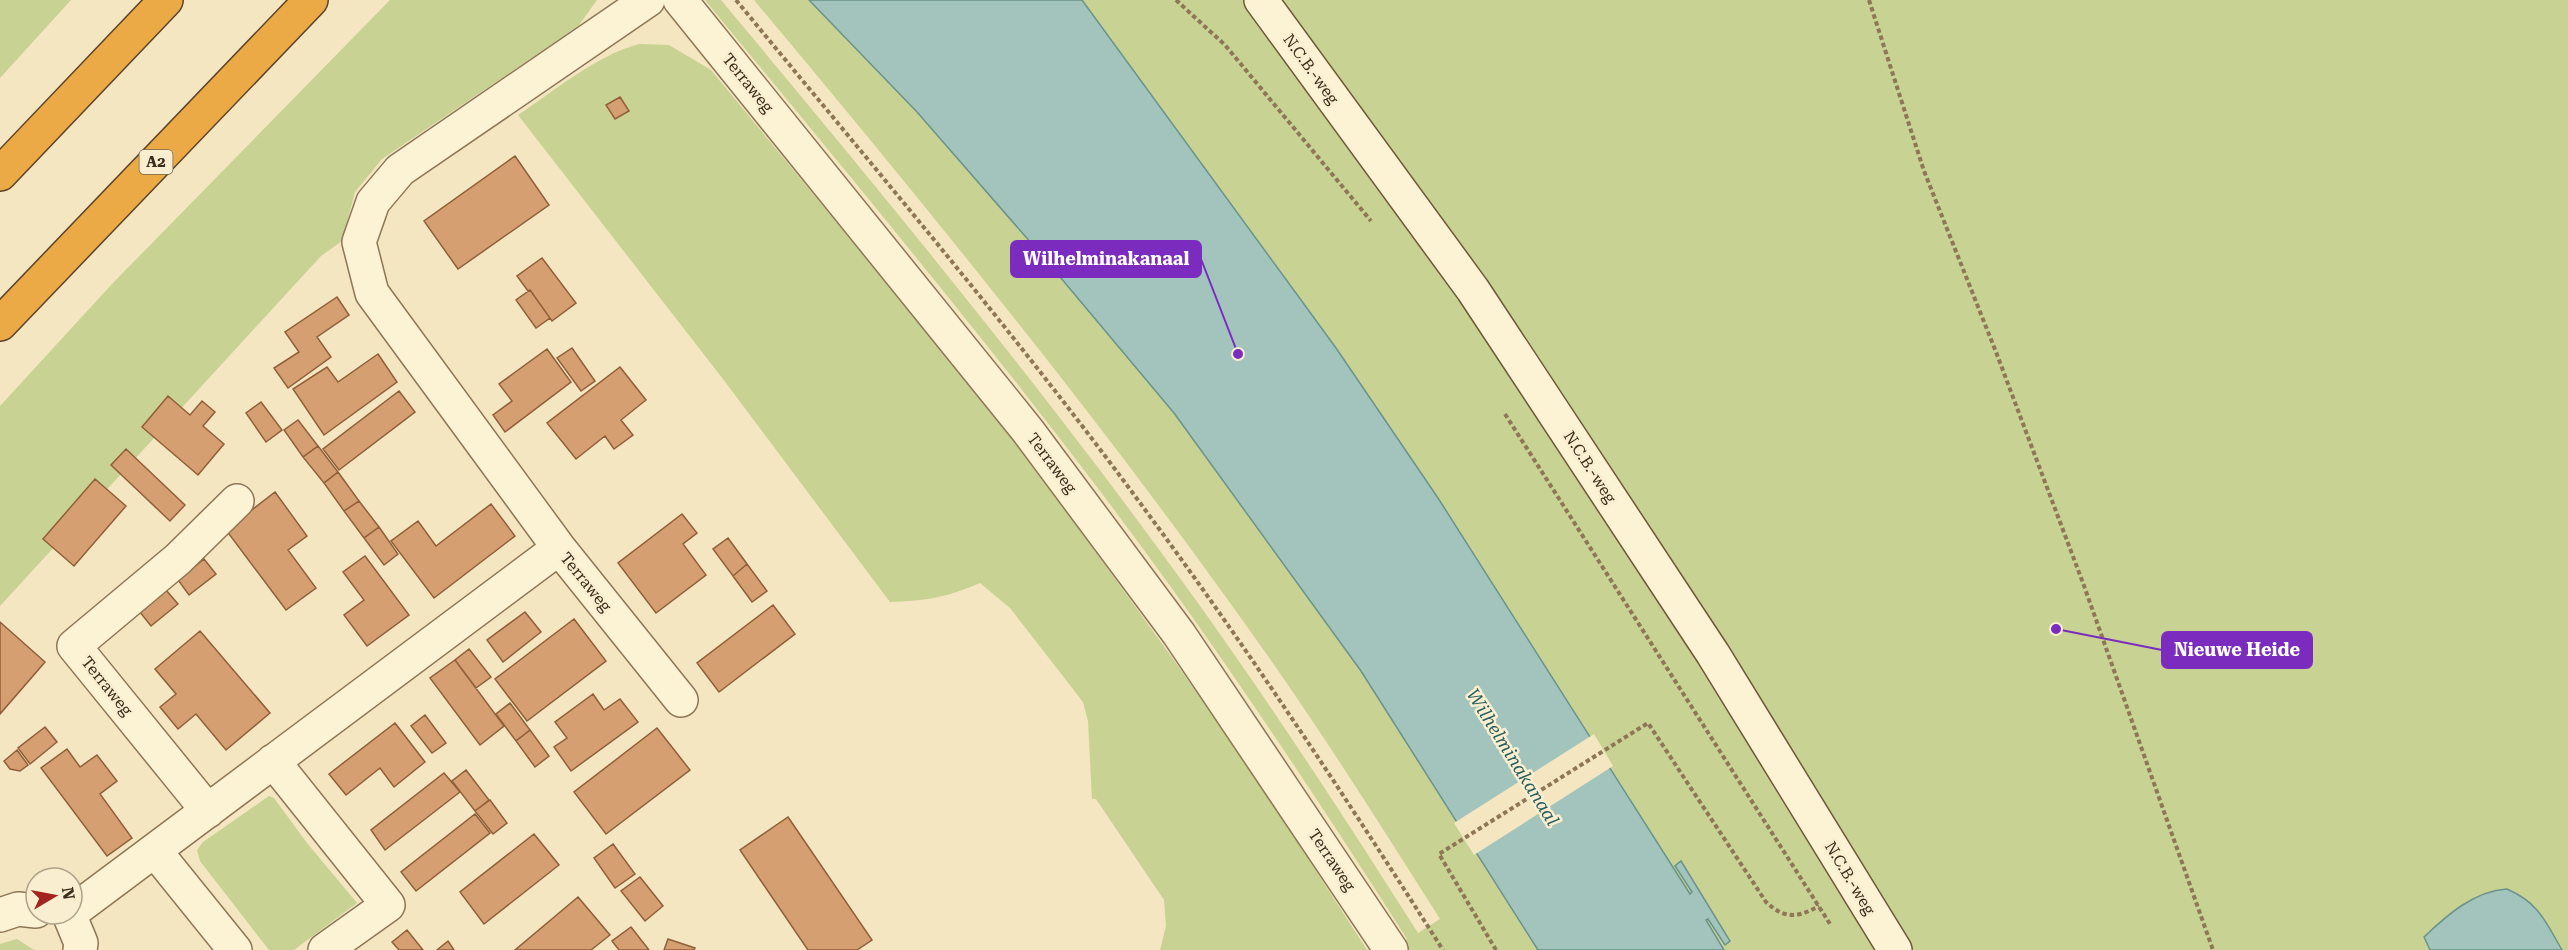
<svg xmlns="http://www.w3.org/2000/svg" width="2568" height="950" font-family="'Roboto Serif',serif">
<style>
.green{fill:#c8d292}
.water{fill:#a3c4bc;stroke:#69938b;stroke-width:1.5}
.pier{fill:#f3e6c0}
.building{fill:#d59f71;stroke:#905f39;stroke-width:1.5}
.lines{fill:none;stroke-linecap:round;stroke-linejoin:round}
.street-casing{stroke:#8e7656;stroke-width:36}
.secondary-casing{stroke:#705739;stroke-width:36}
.highway-casing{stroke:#5b432a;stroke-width:36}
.path{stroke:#8e7656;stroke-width:4;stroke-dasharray:4.5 3;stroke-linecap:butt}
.street{stroke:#fcf2d4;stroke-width:33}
.secondary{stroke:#fcf2d4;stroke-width:33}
.highway{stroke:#ecaa47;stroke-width:33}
.labels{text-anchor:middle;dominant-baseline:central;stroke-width:5;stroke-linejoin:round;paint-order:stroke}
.shield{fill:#f9efd0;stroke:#756752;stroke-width:1.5}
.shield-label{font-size:15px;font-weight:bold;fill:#3c2d1c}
.street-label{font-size:16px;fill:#3c2d1c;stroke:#f9efd0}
.water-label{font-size:18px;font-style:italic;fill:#295d5c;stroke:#f9efd0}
.leader{fill:none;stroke:#7b2cbf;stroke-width:2}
.callout-dot{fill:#7b2cbf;stroke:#f9efd0;stroke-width:2}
.callout{fill:#7b2cbf;stroke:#7b2cbf;stroke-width:2}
.callout-label{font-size:18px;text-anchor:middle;font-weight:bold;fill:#fff}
</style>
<rect width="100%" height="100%" fill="#f3e6c0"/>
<path class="green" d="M0,0h71l-71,78z
M390,0h207l-18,25 -18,13 -179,121 -27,33 -13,49 -21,15 -321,350v-200l112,-122z
M705,0h16c161,193 322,388 469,592 80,111 155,226 228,341l22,-14c-61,-96 -121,-192 -187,-284 -156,-220 -326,-428 -499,-635h55l108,112 128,147 129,154 187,258 270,129 -193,-302 -102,-150 -254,-348h1486v950h-1177l16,-11c-98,-154 -200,-307 -310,-452 -126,-166 -260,-326 -392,-487z
M639,44l30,1 42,25 275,334 83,111 107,148 86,124 105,163h-207l6,-24 -2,-26 -68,-101h-4l-4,-78 -5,-19 -73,-94 -30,-25c-32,14 -55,18 -90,19l-167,-223 -205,-264c38,-25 77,-59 121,-71z
M269,796l5,2 33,45 50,60 -63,47h-25l-69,-89 -3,-11 6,-8z
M17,939l17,11h-34v-6z"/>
<path class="water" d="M809,0h273l254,348 102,150 252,396 2,-2 -17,-26 6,-5 49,80 -5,4 -17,-26 -2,1 18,30h-186l-177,-279 -187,-258 -129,-154 -128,-147z
M2507,889c32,14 38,32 55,61h-132l-6,-13c23,-22 50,-46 83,-48z"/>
<path class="pier" d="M1594,734l19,32 -139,89 -20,-32z"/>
<path class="building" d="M620,97l9,14 -14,8 -9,-14z
M515,156l34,49 -91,64 -34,-48z
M542,258l34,45 -24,18 -22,-31 -2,1 -11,-15z
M530,290l20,28 -14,10 -20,-28z
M337,297l12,18 -32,22 14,20 -43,31 -14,-20 25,-16 -14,-20z
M572,348l23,33 -14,10 -24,-33z
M547,349l24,33 -66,50 -12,-17 19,-14 -13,-17z
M378,354l19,28 -73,53 -31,-46 34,-22 11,15z
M620,367l26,33 -25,20 12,15 -19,14 -9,-13 -29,23 -29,-36z
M399,391l16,21 -76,58 -16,-21z
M168,396l22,19 12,-14 13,11 -12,14 21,18 -26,31 -56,-48z
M261,402l21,28 -16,12 -20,-29z
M298,420l20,26 -15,11 -19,-27z
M318,446l20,26 -14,11 -21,-26z
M126,449l59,56 -15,16 -59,-56z
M338,472l21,29 -15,10 -20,-28z
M95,479l31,27 -52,60 -31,-27z
M275,492l32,44 -19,14 28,38 -30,22 -60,-80z
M359,501l20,26 -15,11 -20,-27z
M491,504l24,32 -81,62 -43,-57 27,-20 18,25z
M682,514l15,19 -14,11 23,31 -50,38 -38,-50z
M379,527l19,27 -14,11 -20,-27z
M728,538l19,26 -14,12 -20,-27z
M365,556l44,59 -42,31 -23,-31 20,-15 -21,-28z
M204,559l12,15 -27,21 -11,-15z
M747,564l20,27 -15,11 -19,-26z
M166,590l12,14 -27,22 -12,-15z
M773,605l22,29 -76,58 -22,-29z
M525,612l16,20 -38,30 -16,-22z
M574,619l32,42 -79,60 -32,-42z
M0,622l45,40 -45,52z
M200,631l70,82 -44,37 -30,-36 -18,15 -18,-22 16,-13 -21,-25z
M469,649l22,28 -15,11 -21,-28z
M455,660l49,66 -24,19 -50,-67z
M593,694l11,16 16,-11 18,23 -67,49 -17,-24 13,-9 -12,-16z
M510,703l20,27 -14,11 -20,-27z
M425,715l21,28 -14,10 -21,-27z
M395,723l30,39 -31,25 -14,-19 -34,27 -17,-21z
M45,727l12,15 -27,22 -12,-16z
M657,728l33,42 -84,64 -32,-42z
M530,730l19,26 -14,11 -19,-26z
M67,749l13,18 17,-12 20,26 -17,13 32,44 -25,18 -66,-88z
M17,750l11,15 -8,6 -10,-2 -6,-8z
M466,770l23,30 -14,11 -23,-30z
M444,773l16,19 -75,58 -14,-20z
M490,800l17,23 -14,11 -18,-23z
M475,814l15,19 -74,58 -15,-19z
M788,817l84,123 -15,10h-49l-68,-100z
M534,834l25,31 -75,59 -24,-32z
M613,844l22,30 -20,14 -21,-30z
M640,877l23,29 -18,15 -24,-30z
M578,897l32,38 -19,15h-76z
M631,927l18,23h-30l-7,-9z
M407,930l16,20h-24l-7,-8z
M668,939l27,9 -1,2h-30z
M448,941l6,9h-17z"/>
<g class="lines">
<g class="street-casing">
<path id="street" d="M680,0l348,431 151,203 212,316
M559,548l122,152
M273,761l115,144 -63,45
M208,811l-134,-165 104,-87 59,-58
M155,851l80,99
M72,912l487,-364 -187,-255 -13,-51 14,-40 27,-32 248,-170
M69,914l12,29 -1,7
M0,915l18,-6 18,2"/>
</g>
<g class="secondary-casing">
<path id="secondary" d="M1261,0l212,290 240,364 182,296"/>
</g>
<g class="highway-casing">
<path id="highway" d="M0,174l166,-174
M0,324l311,-324"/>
</g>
<path class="path" d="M736,0c139,169 281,335 410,511 105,142 202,290 297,439
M1176,0l49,45 146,176
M1869,0l55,171 72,181 87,231 130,367
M1505,414l325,510
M1496,950l-57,-96 209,-131 118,179c18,17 32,16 53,4"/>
<use href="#street" class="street"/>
<use href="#secondary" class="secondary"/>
<use href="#highway" class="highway"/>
</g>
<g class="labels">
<rect class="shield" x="139.5" y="150" width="33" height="24" rx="4.5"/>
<g class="shield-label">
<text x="156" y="162">A2</text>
</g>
<g class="street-label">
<text transform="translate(1311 69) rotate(54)">N.C.B.-weg</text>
<text transform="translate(748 83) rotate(51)">Terraweg</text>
<text transform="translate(1052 463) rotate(53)">Terraweg</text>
<text transform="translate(1590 467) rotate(57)">N.C.B.-weg</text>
<text transform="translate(586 582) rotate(51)">Terraweg</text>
<text transform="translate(107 686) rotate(51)">Terraweg</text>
<text transform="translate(1332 860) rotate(56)">Terraweg</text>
<text transform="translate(1850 878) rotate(59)">N.C.B.-weg</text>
</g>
<g class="water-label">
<text transform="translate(1513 757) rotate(58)">Wilhelminakanaal</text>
</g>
</g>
<path class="leader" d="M1238 354L1201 259M2056 629L2162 650"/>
<g class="callout-dot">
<circle cx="1238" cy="354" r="6"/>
<circle cx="2056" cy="629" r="6"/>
</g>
<g class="callout">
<rect x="1011" y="241" width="190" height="36" rx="6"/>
<rect x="2162" y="632" width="150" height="36" rx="6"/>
</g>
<g class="callout-label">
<text x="1106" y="265">Wilhelminakanaal</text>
<text x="2237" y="656">Nieuwe Heide</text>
</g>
<g transform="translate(54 896) rotate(80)"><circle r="28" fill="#f9efd0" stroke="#ada188" stroke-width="1.5"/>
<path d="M0-4.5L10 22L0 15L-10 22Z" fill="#a4241f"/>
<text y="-9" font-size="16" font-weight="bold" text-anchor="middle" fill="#3c2d1c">N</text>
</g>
</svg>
